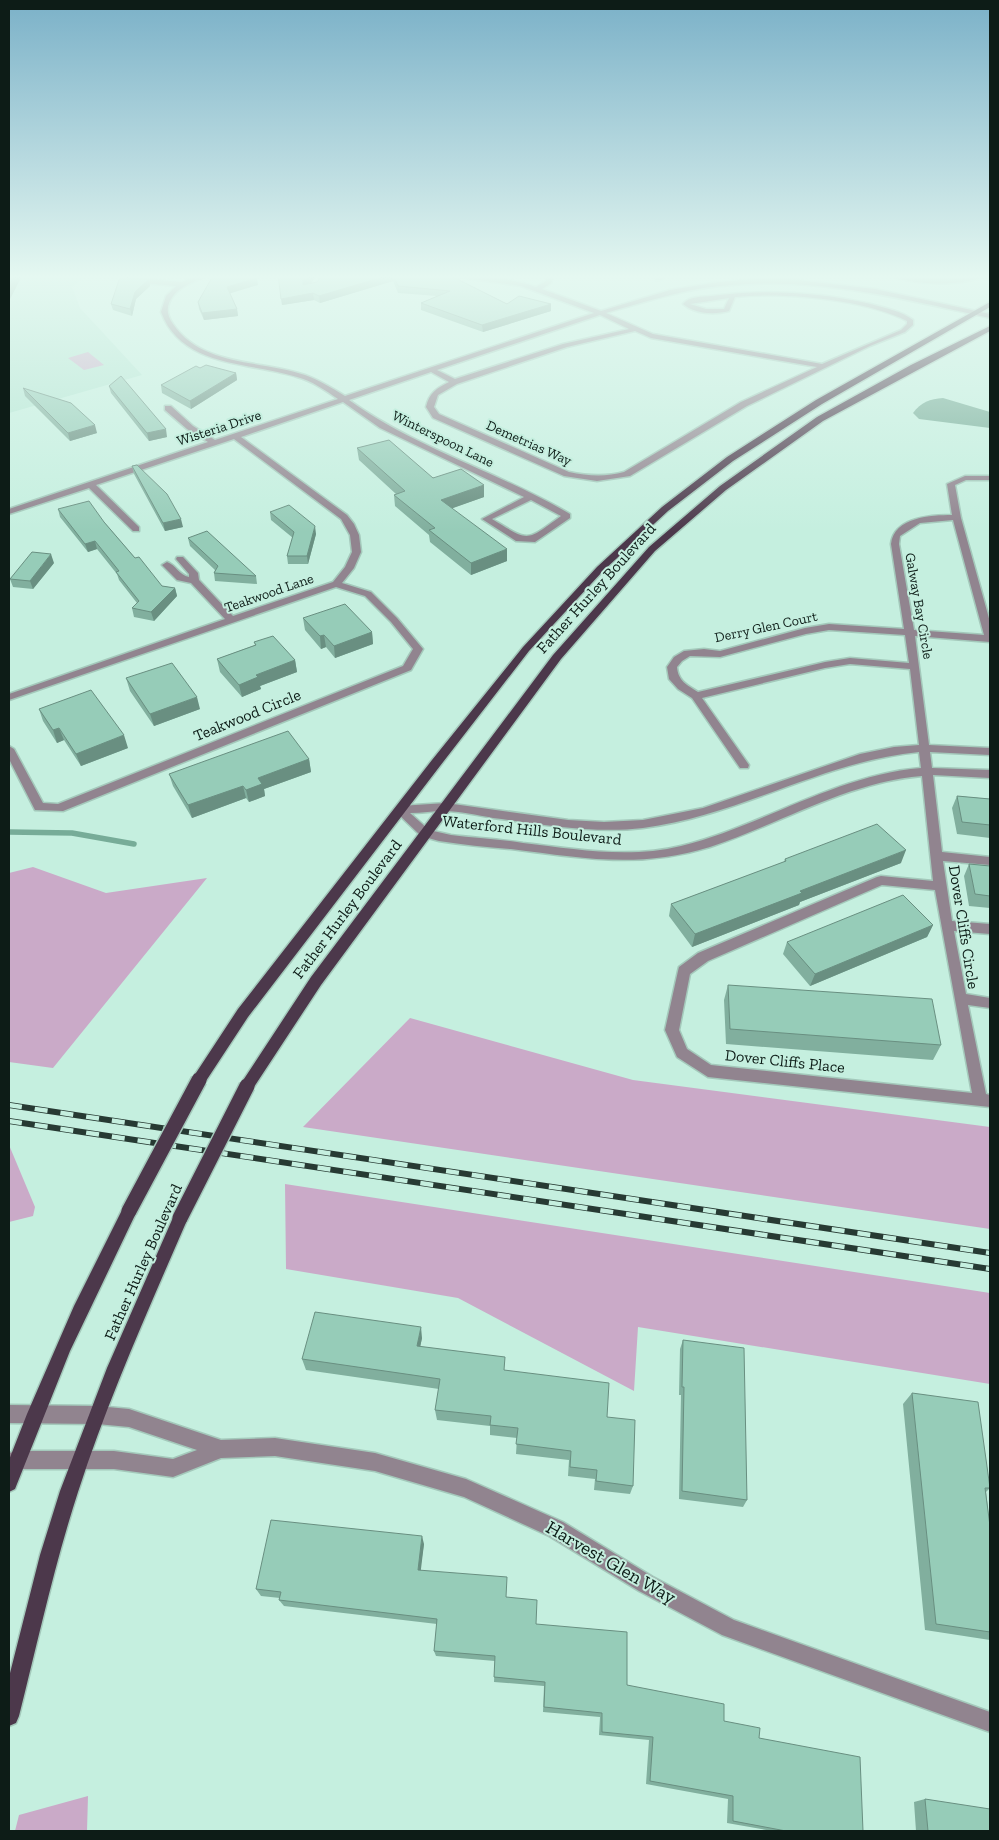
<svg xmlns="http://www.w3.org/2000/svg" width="999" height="1840" font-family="'Zilla Slab',serif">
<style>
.built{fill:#b3e5d2}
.green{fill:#caaac8}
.water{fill:#77ac98}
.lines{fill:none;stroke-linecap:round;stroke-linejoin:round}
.stream{stroke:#77ac98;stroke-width:5.5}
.minor-casing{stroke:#a4c9bb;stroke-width:3}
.major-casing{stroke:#a4c9bb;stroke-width:3}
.minor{fill:#91848f;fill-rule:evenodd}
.major{fill:#4c384b;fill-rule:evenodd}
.rail-casing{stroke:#273a33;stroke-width:6}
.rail{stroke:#c5efdf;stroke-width:4.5;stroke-dasharray:13;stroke-linecap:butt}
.major-bridge-casing{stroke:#a4c9bb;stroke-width:18;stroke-linecap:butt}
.major-bridge{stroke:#4c384b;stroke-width:15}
.wall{fill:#81af9e}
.shaded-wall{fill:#698f81}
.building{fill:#96ccb8;stroke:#698f81}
.labels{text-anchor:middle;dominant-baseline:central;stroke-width:4;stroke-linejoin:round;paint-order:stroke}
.far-street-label{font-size:14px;fill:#0d1c17;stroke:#c5efdf}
.street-label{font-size:16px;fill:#0d1c17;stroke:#c5efdf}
.near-street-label{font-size:19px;fill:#0d1c17;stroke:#c5efdf}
</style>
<rect width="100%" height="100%" fill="#c5efdf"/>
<path class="built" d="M9,274h79l-16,13 8,21 62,67 -133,38z"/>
<path class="green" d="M88,352l16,13 -20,5 -16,-12z
M33,867l73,26 101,-15 -154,190 -44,-6v-189z
M410,1018l223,62 357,47v102l-687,-102z
M9,1145l26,62 -2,9 -24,6z
M285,1184l705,109v91l-352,-57 -4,64 -176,-93 -172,-29z
M88,1796l-1,35h-72l4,-16z"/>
<path class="water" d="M943,398l47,14v16l-71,-9 -6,-6c8,-11 17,-14 30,-15z"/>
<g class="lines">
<path class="stream" d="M9,832l63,1 62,11"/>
<g class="minor-casing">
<path id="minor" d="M199,274h9c-11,8 -26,10 -35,22 -7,9 -7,18 0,28 29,43 89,36 132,51 14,5 27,13 40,21l249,-83 -73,-27 -83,-12c32,0 68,3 98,13l10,-6 2,-7h6l-3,9 -9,6 59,22 69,-21 49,-8 39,-3 39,1 78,9 115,25v4c-91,-20 -175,-42 -270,-32 -39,4 -76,16 -114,27l47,21 169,30 79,-34 6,-6v-3c-43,-22 -124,-29 -172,-24l-6,14c-15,4 -34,3 -46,-7 6,-8 19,-7 28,-8 54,-7 107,-4 160,8 14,4 31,7 42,16v5l-8,7 -35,14 -123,60 -117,70 -33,5 -33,-5 -131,-58 -7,-11c3,-14 11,-19 23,-25l-18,-10 -82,28c68,49 150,72 221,114v4l-35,24 -19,-1 -34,-22 42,-22 -144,-69 -37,-26 -102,35 106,78 7,9 5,11 2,17 -7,16 -12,15 29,9 26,26 26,31 -12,21 -348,141 -28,-1 -26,-51v-13l5,3 29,54 15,1 345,-138 10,-17 -22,-27 -26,-26 -29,-9 -327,113v-6l216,-75 -34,-36 -14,-3 -15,-15 5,-3c9,3 12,13 22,15v-3l-13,-15 1,-2h6l15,16 1,7 34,36 100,-34 12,-15 7,-15 -2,-17 -9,-16 -107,-80 -138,46 43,42v4h-6l-44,-43 -80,26v-5l199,-67 -21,-13 -22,-19v-4h6l22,20 22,14 123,-41c-13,-9 -26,-18 -41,-22 -47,-15 -115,-9 -136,-65l5,-16 10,-10 -44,-4 -3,-2 3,-2 50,4zM729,298l-5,11h-18l-16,-5zM600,315l29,14 -66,15 -108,35 -18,-9zM635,331l16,7 166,29 -76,35 -117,70c-18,5 -36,4 -55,0l-130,-58 -5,-7 4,-12 19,-11 110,-37zM531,500l30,16c-36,26 -31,26 -69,3z
M662,274h8l-10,6h-4v-2z
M887,274l62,6 36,-6c-19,14 -78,11 -98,0z
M965,476h25v4h-24l-11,5 6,33 29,104v20l-75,-6 14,109 61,3v7l-60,-3 2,16 58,2v8l-57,-3 9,77 48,5v8l-47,-4 9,60 38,3v10l-36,-3 12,63 24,4v10l-22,-3 18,89 4,1v12l-282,-30 -31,-20 -12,-27 13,-59 1,-4 19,-14 179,-76 4,-1 52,5 -11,-105c-75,6 -142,48 -212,71 -72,22 -127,11 -199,2 -24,-2 -48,-4 -72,-8l-18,-5 -27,-26 6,-4 46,-3 122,17 36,2 39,-2 60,-12 157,-54 34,-7 25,-2 -9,-76 -60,-5 -25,4 -123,30 47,67 -1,3h-8l-48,-70 -14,-9 -9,-10 -2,-12 7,-10 10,-6 20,-2 16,2 85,-23 24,-4 75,5 -13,-85c3,-27 40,-29 61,-29l-5,-31zM953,520l31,115 -70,-5 -15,-86 1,-8 20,-13zM829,630l76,5 4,28 -59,-5 -25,4 -127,30c-11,-7 -20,-11 -21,-25l5,-6 8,-5 30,1 86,-23zM919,752l2,16c-85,7 -159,58 -240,78 -52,13 -106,3 -158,-3 -24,-4 -48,-5 -72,-8l-22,-5 -19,-17c12,0 23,-2 34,-2 16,0 33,4 49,7 50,6 100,16 150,10 96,-12 180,-67 276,-76zM882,885l53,5 37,203 -261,-28 -24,-16 -8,-19 11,-56 18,-13z
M9,1405l88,1 32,3 92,31 54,-2 100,15 91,26 97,43 90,55 81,43 256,92v20l-268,-97 -83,-44 -90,-55 -85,-39 -89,-26 -100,-15 -54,2 -48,19 -59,-8h-97l-8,2v-18l8,-2h97l59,8 24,-9 -68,-23 -32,-3 -88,-1z"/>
</g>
<g class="major-casing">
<path id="major" d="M990,302v5l-168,97 -89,57 -65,50 -65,60 -74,80 -89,115 -192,251 -44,67 -5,2 -5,-2 -2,-4 2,-4 44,-67 194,-249 91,-113 74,-80 65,-60 65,-50 89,-57z
M990,326v5l-167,90 -97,69 -71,61 -94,108 -240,326 -69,105 -5,2 -5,-2 -2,-4 2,-4 69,-105 242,-322 96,-108 71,-61 97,-69 94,-52z
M129,1204l5,2 3,5 -67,140 -55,138 -6,3v-32l18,-46 47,-108 50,-100z
M180,1211l5,2 3,5c-39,90 -80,181 -110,274 -24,74 -40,149 -59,224l-3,7 -7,3v-49l31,-122 20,-64 47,-123 68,-155z"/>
</g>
<use href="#minor" class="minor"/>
<use href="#major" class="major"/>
<g class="rail-casing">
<path id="rail" d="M9,1105l981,148
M9,1121l981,148"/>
</g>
<use href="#rail" class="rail"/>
<g class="major-bridge-casing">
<path id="major-bridge" d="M129,1211l70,-131
M180,1218l67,-132"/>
</g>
<use href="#major-bridge" class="major-bridge"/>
</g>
<path class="wall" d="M125,274h37l-4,4 -28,-2 -2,1 21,2 1,7 -14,13 -4,17 -19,-6 -2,-6z
M318,274l-7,9 6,-1 6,-8h124l60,30 44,7 -68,21 -62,-22v-7l16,-7 -39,-3 -5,-12 -73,22 -6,-3 -32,5z
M258,285l-28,8 7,16 1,7 -34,4 -5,-11 -1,-7z
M200,368l36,5 1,7 -46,29 -29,-16 -1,-8z
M109,386l58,51 -18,4 -38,-48z
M23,388l74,45 -27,8 -45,-45z
M357,448l127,49 -32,11 55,53 -36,14 -41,-33 -1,-7 -34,-29 -1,-11 2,-1 -37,-34z
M132,466l51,61 -18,4 -31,-57z
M58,509l46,13 31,36 27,28 13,2 2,8 -23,25 -20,-4 -2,-9 5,-5 -18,-23 -2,-6 -20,-25 -9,3 -28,-35z
M270,512l46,22 -8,30h-20l-1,-8 6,-18 -22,-18z
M188,538l68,38 1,8 -42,-3 -1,-8 1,-3 -25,-24z
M54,563l-21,26 -20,-2 -3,-8z
M303,618l69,14 1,12 -38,14 -9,-11 -5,2 -16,-19z
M254,642l41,18 2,12 -37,14 1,3 -19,8 -22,-25 -3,-13 38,-14z
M126,678l74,31 -46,17 -24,-35z
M39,709l89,39 -47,18 -17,-26 -7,3 -14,-22z
M309,759l2,13 -47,17 1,7 -16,6 -3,-4 -54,20 -19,-32 -4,-12z
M957,796l33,3v39l-33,-4 -5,-26z
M785,859l116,4 -101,39 -1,3 -107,42 -23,-31 2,-12 113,-42z
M969,864l21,2v42l-21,-2 -5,-30z
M933,925l-6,12 -117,49 -27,-32 4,-12z
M728,985l213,60 -8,15 -207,-16 -2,-44z
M422,1338l-2,9 84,23 103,47 26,69 -3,8 -36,-4 1,-11 -27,-3 1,-16 -53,-6 1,-16 -27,-3v-9l-53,-6 -2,-10 4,-21 -133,-19 -4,-11z
M683,1340l64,160 -4,7 -64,-8 2,-104h-2l1,-46z
M912,1393l78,95 -4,4 4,34v114l-65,-10 -22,-226z
M424,1544l-4,26 86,27 30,27 91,61 97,36 35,17 104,93h-91l-45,-8 1,-24 -82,-15 3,-44 -50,-5 1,-18 -57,-5 1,-26 -50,-4 1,-21 -59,-5 -2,-5 3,-27 -153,-18 -5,-6 1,-2 -19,-2 -5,-7z
M925,1799l65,32h-74l-2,-29z"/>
<path class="shaded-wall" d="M15,274h7v2l-13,25v-16z
M124,274h6v2l-4,2z
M157,274h5l-4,4z
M312,274h6l-7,9 -8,2v-5z
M393,274v7l-73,22 -1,-7z
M257,278l1,7 -30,9 -1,-7z
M149,279l1,7 -14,13 -4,17 -2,-7 5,-17z
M313,293l1,7 -32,5 -1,-6z
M551,304v7l-68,21 -1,-7z
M237,309l1,7 -34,4 -2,-7z
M236,373l1,7 -46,29 -1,-8z
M95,425l2,8 -27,8 -2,-8z
M166,429l1,8 -18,4 -2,-8z
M484,485v12l-42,15 -1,-12z
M181,519l2,8 -18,4 -2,-8z
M315,526l1,8 -8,30 -1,-8z
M95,541l2,8 -9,3 -3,-8z
M507,549v12l-36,14v-12z
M51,554l3,9 -21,26 -3,-8z
M175,588l2,8 -23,25 -3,-9z
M372,632l1,12 -38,14 -1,-12z
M324,635l2,12 -5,2 -1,-13z
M295,660l2,12 -37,14 1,3 -19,8 -3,-12 17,-10z
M197,697l3,12 -46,17 -4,-12z
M59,728l5,12 -7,3 -4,-13z
M124,735l4,13 -47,18 -5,-12z
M309,759l2,13 -47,17 1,7 -16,6 -3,-12 12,-12z
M243,786l3,12 -54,20 -4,-13z
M906,850l-5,13 -101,39 -1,3 -107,42 3,-13 105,-43z
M933,925l-6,12 -117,49 5,-12z
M421,1327l1,11 -4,19 -1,-11z
M422,1536l2,8 -4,33 -2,-7z"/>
<path class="building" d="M9,274h6l-6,11z
M121,274h3l4,4 21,1 -14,13 -5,17 -19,-5z
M214,274h34l9,4 -30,9 10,22 -35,4 -4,-11z
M278,274h34l-2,3 -7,3v5l14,-3 6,-8h124l60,30 12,-8 32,8 -69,21 -61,-22 29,-12 -52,-5 -5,-12 -74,22 -6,-3 -32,6z
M206,365l30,8 -46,28 -29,-16 35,-19 4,2z
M121,376l45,53 -19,4 -38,-47z
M23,388l48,15 24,22 -27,8z
M389,440l44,38 28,-9 23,16 -43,15 66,49 -36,14 -42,-33 6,-2 -41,-33 11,-4 -48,-43z
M137,465l30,29 14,25 -18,4 -31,-57z
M89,501l15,21 31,36 4,-1 23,29 13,2 -24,24 -19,-4 7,-7 -23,-29 3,-1 -24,-30 -10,3 -27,-35z
M289,505l26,21 -8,30h-20l7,-24 -24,-20z
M207,531l49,45 -42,-3 4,-7 -30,-28z
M32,552l19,2 -21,27 -20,-2z
M345,604l27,28 -38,14 -10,-11 -4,1 -17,-18z
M273,636l22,24 -39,15 2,2 -19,8 -22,-26 39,-14 -2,-3z
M172,663l25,34 -47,17 -24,-36z
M91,690l33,45 -48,19 -17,-26 -6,2 -14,-21z
M288,731l21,28 -51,19 4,6 -16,6 -3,-4 -55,19 -19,-31z
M957,796l33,3v26l-28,-3z
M877,824l29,26 -106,41 2,2 -107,41 -24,-30 115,-43 -1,-2z
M969,864l21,2v30l-15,-2z
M903,895l30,30 -118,49 -28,-32z
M728,985l204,14 9,46 -211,-16z
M315,1312l106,15 -4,19 88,11 -1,13 105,13 -2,34 28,3 -2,66 -37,-5 1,-11 -27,-3 1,-16 -55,-7 2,-16 -28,-3 1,-9 -56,-6 5,-31 -138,-20z
M683,1340l61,8 3,152 -65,-9 2,-104h-2z
M912,1393l66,9 12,86h-5l5,38v106l-54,-8z
M271,1520l151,16 -4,34 89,7 -1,20 31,3 -1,24 91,8v53l97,19v17l36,7 -1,10 101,19 3,74h-77l-53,-10v-25l-83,-15 3,-44 -51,-5v-19l-58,-6 1,-25 -51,-5 1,-21 -61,-5 3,-32 -158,-19 2,-8 -25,-3z
M925,1799l65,10v22h-62z"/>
<linearGradient id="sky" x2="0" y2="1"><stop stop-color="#7bb1c8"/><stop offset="0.52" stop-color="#e5f8f1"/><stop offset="1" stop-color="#e5f8f1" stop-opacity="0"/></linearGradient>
<rect width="999" height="532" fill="url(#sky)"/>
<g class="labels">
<g class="far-street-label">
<text transform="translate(219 428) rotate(-18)">Wisteria Drive</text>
<text transform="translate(443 439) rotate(26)">Winterspoon Lane</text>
<text transform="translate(529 443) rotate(24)">Demetrias Way</text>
<text transform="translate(269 593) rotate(-19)">Teakwood Lane</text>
<text transform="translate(919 606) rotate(80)">Galway Bay Circle</text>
<text transform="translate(766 627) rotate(-12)">Derry Glen Court</text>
</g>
<g class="street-label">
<text transform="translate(596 588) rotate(-48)">Father Hurley Boulevard</text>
<text transform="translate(247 715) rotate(-22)">Teakwood Circle</text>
<text transform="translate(532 830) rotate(6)">Waterford Hills Boulevard</text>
<text transform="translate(347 909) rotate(-53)">Father Hurley Boulevard</text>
<text transform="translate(964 927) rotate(81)">Dover Cliffs Circle</text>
<text transform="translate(785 1061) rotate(6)">Dover Cliffs Place</text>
<text transform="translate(143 1262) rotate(-66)">Father Hurley Boulevard</text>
</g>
<g class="near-street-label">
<text transform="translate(611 1562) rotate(30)">Harvest Glen Way</text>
</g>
</g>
<rect width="999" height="1840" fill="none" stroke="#0d1c17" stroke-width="20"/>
</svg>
